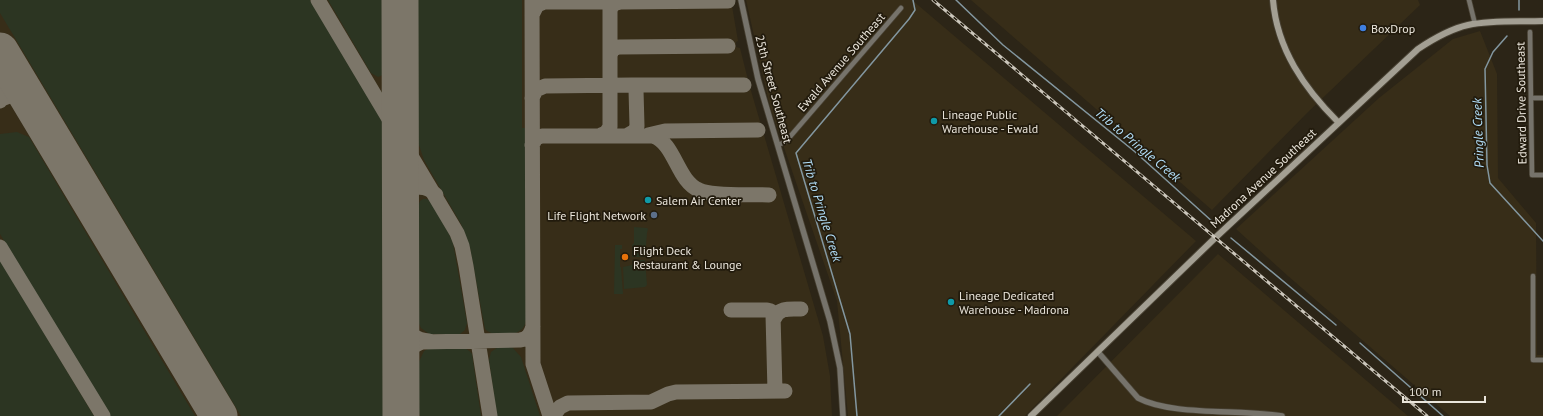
<svg xmlns="http://www.w3.org/2000/svg" width="1543" height="416" font-family="'PT Sans',sans-serif">
<style>
.built{fill:#372d18}
.green{fill:#2c3522}
.lines{fill:none;stroke-linecap:round;stroke-linejoin:round}
.stream{stroke:#8397a0;stroke-width:1.5}
.taxiway{stroke:#7c7669;stroke-width:15}
.runway{stroke:#7c7669;stroke-width:37}
.minor-casing{stroke:#474032;stroke-width:6}
.tertiary-casing{stroke:#474032;stroke-width:7}
.secondary-casing{stroke:#474032;stroke-width:8}
.minor{stroke:#76736b;stroke-width:4.5}
.tertiary{stroke:#76736b;stroke-width:5.5}
.secondary{stroke:#a39f93;stroke-width:6}
.rail-casing{stroke:#cbc6bb;stroke-width:3}
.rail{stroke:#221b0d;stroke-width:1.5;stroke-dasharray:4.5;stroke-linecap:butt}
.shop-dot{fill:#3f7fe0;stroke:#221b0d;stroke-width:1.5}
.culture-dot{fill:#0f9aa8;stroke:#221b0d;stroke-width:1.5}
.service-dot{fill:#5c6f8a;stroke:#221b0d;stroke-width:1.5}
.food-dot{fill:#e8710a;stroke:#221b0d;stroke-width:1.5}
.labels{text-anchor:middle;dominant-baseline:central;stroke-width:3.5;stroke-linejoin:round;paint-order:stroke}
.poi-label{font-size:12px;fill:#eae5db;stroke:#221b0d;text-anchor:start}
.street-label{font-size:12px;fill:#eae5db;stroke:#221b0d}
.water-label{font-size:13px;font-style:italic;fill:#b2dffa;stroke:#221b0d}
</style>
<rect width="100%" height="100%" fill="#2c2517"/>
<path class="built" d="M0,0h731l7,41 -2,1v5l4,1 9,36 74,252 7,40 2,40h-832z
M746,0h166l284,241 -171,175h-177l-11,-115 -67,-194z
M971,0h447l2,5 -113,108 -95,97z
M1480,31l17,43 1,104 38,45 1,132h6v61h-93l-162,-140 -52,-47 143,-131 74,-59z
M1218,254l190,162h-351z"/>
<path class="green" d="M0,0h310l67,112 8,14 2,11 1,266 -5,13h-142l-241,-403z
M328,0h59v69l-2,5 -7,3 -7,-4z
M412,0h110v128h4v191c0,19 -31,20 -41,10l-15,-81 -9,-24 -37,-64 -11,-33z
M17,132l12,5 166,279h-86l-109,-182v-100z
M423,199h4l3,2 16,26 7,16 14,80 -2,7 -5,4h-31l-8,-6 -8,-18v-92l7,-17z
M634,227l13,1 1,1 -1,4 -2,24h-13v-12l2,-2z
M615,245h7v4h-2v18h1l2,27h-9z
M0,260l94,156h-94z
M632,260h13l2,25 -2,2 -21,2 -1,-22 9,-2z
M439,347c11,0 26,-3 33,7l9,62h-61l-6,-16v-28l10,-21 6,-3z
M498,347h14l9,10 19,59h-43l-8,-56 2,-8z"/>
<g class="lines">
<path class="stream" d="M956,0l47,45 131,106 80,72
M1519,10v-10
M1507,36l-14,16 -8,17 2,96 3,18 53,58
M1231,238l105,87
M1360,343l83,73
M857,416l-7,-82 -54,-181 113,-134 6,-9 -2,-10
M999,416l31,-32"/>
<path class="taxiway" d="M318,0l139,233 5,13 4,20 24,150
M532,0l1,364 17,52
M610,10l3,-6 7,-2 108,-1
M532,15l5,-10 7,-3h75
M610,55l3,-6 6,-2 109,-1
M632,85h112
M532,98l4,-8 9,-4 87,-1 2,1 2,4 1,36 -2,5 -7,4
M0,100c12,-7 21,-6 31,3
M0,101c8,-13 13,-18 10,-34
M601,135l5,-2 4,-6v-127
M648,135l17,-4 93,-1
M532,145l4,-7 6,-2h111c22,7 24,45 46,54 15,7 53,4 70,5
M400,210c2,-5 1,-9 3,-13 7,-13 24,-12 33,-2
M0,247l103,169
M731,310h36l4,1 2,4 2,76
M401,311c1,3 1,6 1,9 3,13 15,20 27,21
M774,319c5,-12 16,-10 27,-10
M401,369c5,-14 5,-21 21,-27l98,-2c8,-1 11,-6 13,-14
M401,404l2,12
M553,416l7,-9 8,-4 83,-1 17,-8 8,-2 109,-1"/>
<path class="runway" d="M400,0l1,416
M0,51l219,365"/>
<g class="minor-casing">
<path id="minor" d="M1469,0l6,24
M1530,32l2,143h11
M1531,98h12
M778,145l7,-3 3,-3 113,-131
M1533,276v84h10"/>
</g>
<g class="tertiary-casing">
<path id="tertiary" d="M741,0l17,79 72,242 10,47 3,48
M1098,352l40,46c34,18 101,11 144,18"/>
</g>
<g class="secondary-casing">
<path id="secondary" d="M1273,0c4,49 31,88 65,122
M1031,416l184,-178 203,-189c15,-10 32,-20 50,-24 25,-5 50,-3 75,-4"/>
</g>
<use href="#minor" class="minor"/>
<use href="#tertiary" class="tertiary"/>
<use href="#secondary" class="secondary"/>
<g class="rail-casing">
<path id="rail" d="M933,0l494,416"/>
</g>
<use href="#rail" class="rail"/>
</g>
<circle class="shop-dot" cx="1363" cy="28" r="4"/>
<g class="culture-dot">
<circle cx="934" cy="121" r="4"/>
<circle cx="648" cy="200" r="4"/>
<circle cx="951" cy="302" r="4"/>
</g>
<circle class="service-dot" cx="654" cy="215" r="4"/>
<circle class="food-dot" cx="625" cy="257" r="4"/>
<g class="labels">
<g class="poi-label">
<text x="1371" y="28">BoxDrop</text>
<text x="942" y="114">Lineage Public<tspan x="942" dy="14">Warehouse - Ewald</tspan></text>
<text x="656" y="200">Salem Air Center</text>
<text x="646" y="215" text-anchor="end">Life Flight Network</text>
<text x="633" y="250">Flight Deck<tspan x="633" dy="14">Restaurant &amp; Lounge</tspan></text>
<text x="959" y="295">Lineage Dedicated<tspan x="959" dy="14">Warehouse - Madrona</tspan></text>
</g>
<g class="street-label">
<text transform="translate(841 62) rotate(-49)">Ewald Avenue Southeast</text>
<text transform="translate(774 89) rotate(75)">25th Street Southeast</text>
<text transform="translate(1521 103) rotate(-91)">Edward Drive Southeast</text>
<text transform="translate(1263 178) rotate(-43)">Madrona Avenue Southeast</text>
</g>
<g class="water-label">
<text transform="translate(1478 133) rotate(-92)">Pringle Creek</text>
<text transform="translate(1138 145) rotate(40)">Trib to Pringle Creek</text>
<text transform="translate(822 210) rotate(73)">Trib to Pringle Creek</text>
</g>
</g>
<path d="M1403 396v6h82v-6" fill="none" stroke="#eae5db" stroke-width="2"/>
<text x="1409" y="396" font-size="12" fill="#eae5db" stroke="#221b0d" stroke-width="3" paint-order="stroke">100 m</text>
</svg>
